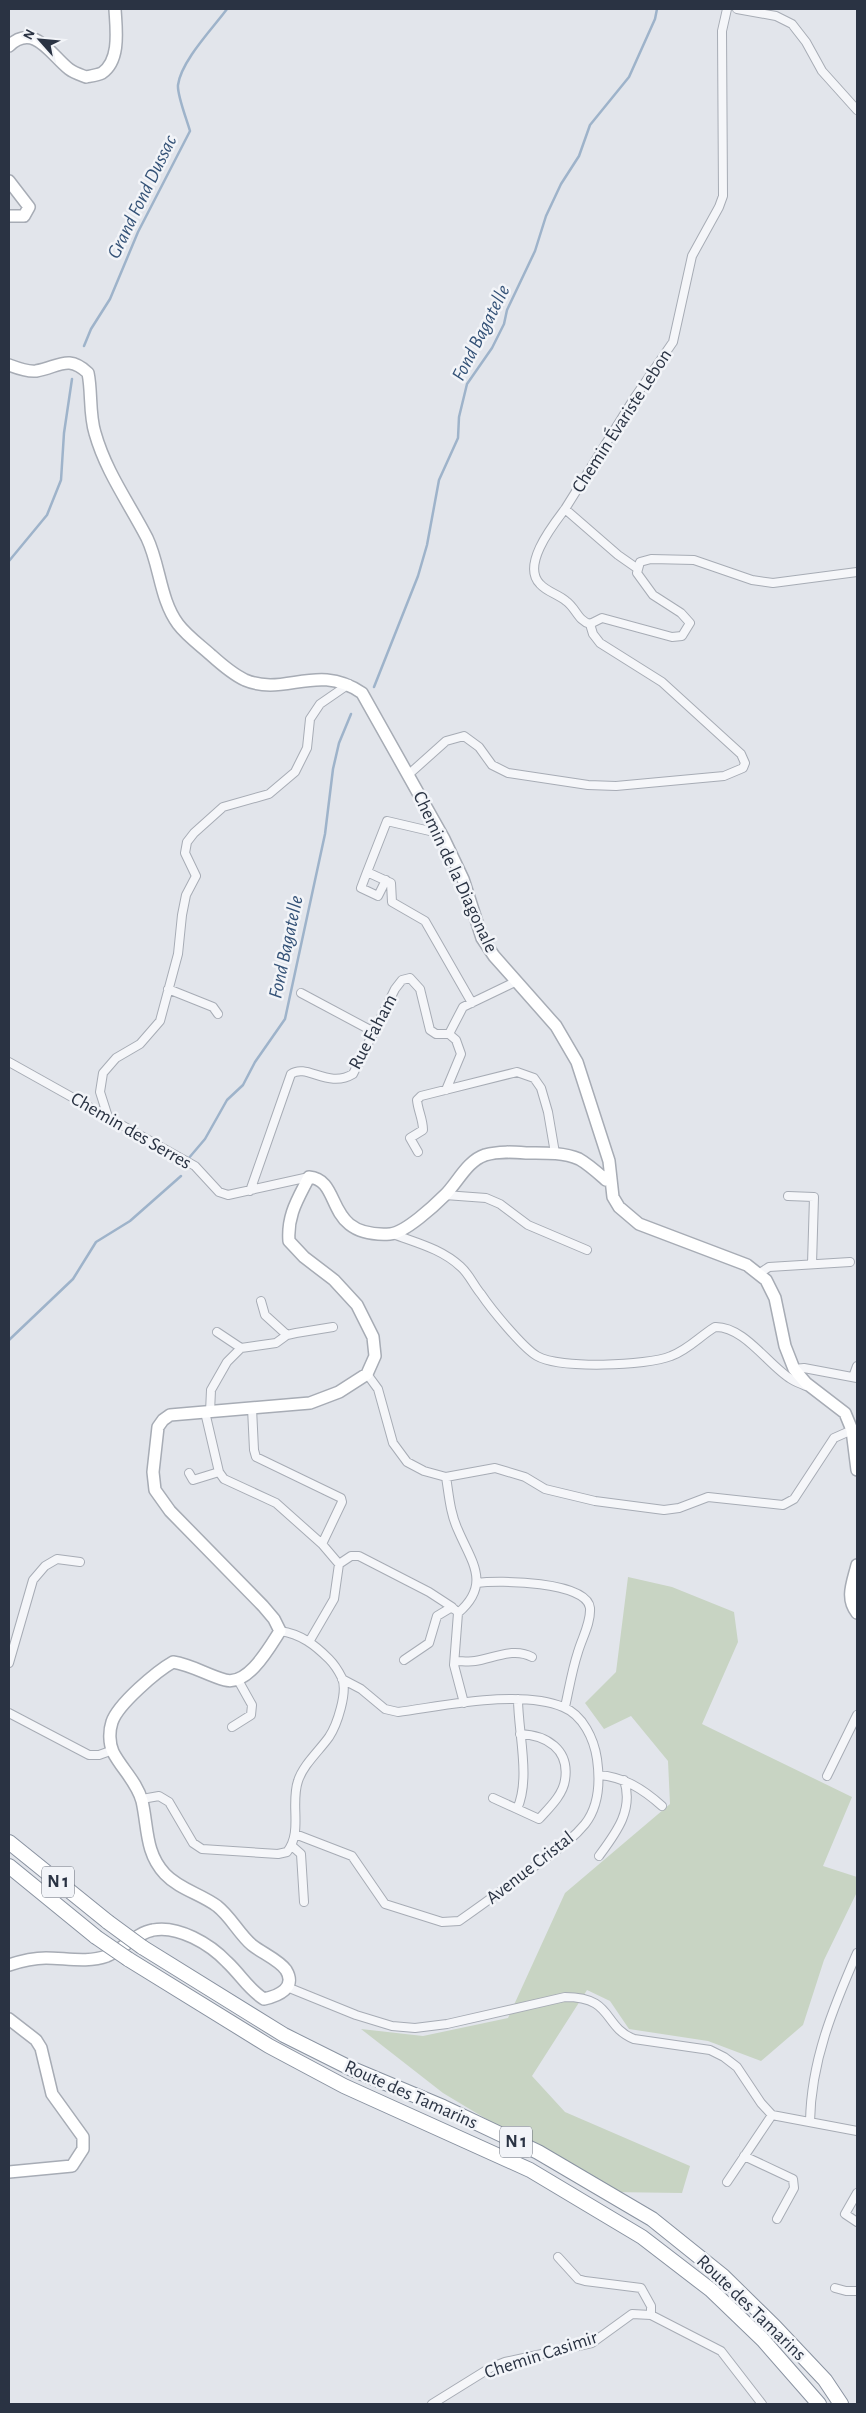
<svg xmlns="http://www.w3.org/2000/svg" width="866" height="2413" font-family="'Alegreya Sans',sans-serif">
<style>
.green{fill:#c8d4c3}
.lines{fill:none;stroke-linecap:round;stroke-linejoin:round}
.stream{stroke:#9eb3ca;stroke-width:2.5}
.street-casing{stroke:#a7acb5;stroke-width:10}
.secondary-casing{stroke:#a7acb5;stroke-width:14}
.highway-casing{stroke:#8a93a1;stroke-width:16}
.street{stroke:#f5f6f9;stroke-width:8}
.secondary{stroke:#fff;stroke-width:11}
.highway{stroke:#fff;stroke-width:14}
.highway-bridge-casing{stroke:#8a93a1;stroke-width:16;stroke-linecap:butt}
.highway-bridge{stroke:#fff;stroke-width:14}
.labels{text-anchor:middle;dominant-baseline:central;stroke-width:5;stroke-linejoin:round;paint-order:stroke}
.shield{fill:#f2f4f8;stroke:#666d79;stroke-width:1}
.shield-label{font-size:18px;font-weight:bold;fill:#2a3343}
.street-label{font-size:19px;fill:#2a3343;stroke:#f2f4f8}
.water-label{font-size:20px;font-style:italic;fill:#345277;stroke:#f2f4f8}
</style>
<rect width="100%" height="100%" fill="#e2e5eb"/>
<path class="green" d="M628,1577l44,10 62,25 4,30 -36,82 150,73 -29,69 34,11v15l-33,68 -21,65 -42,36 -53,-20 -79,-12 -19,-28 -23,-11 -55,86 33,36 125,54 -8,27 -74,-1 -165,-99 -82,-64 62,7 85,-18 57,-125 105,-89 -2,-43 -37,-45 -27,13 -19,-26 31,-31z"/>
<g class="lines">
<path class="stream" d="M84,346l7,-17 19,-30 28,-67 52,-101c-3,-11 -13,-36 -12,-46 3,-24 35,-57 49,-76
M9,561l38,-46 14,-35 3,-47 8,-54
M374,687l44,-111 9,-31 12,-65 19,-42 1,-21 8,-33 25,-36 12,-24 3,-14 28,-59 11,-35 15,-32 18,-28 11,-31 39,-48 26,-58 2,-10
M188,1159l17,-20 22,-39 16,-15 12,-23 30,-43 40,-185 8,-65 6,-26 12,-29
M9,1340l64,-61 23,-37 34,-21 51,-45"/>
<g class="street-casing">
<path id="street" d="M737,9l39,7 16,8 14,18 16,29 35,39
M565,509l53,46 20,14
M590,624c-12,-3 -14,-16 -24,-23 -8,-7 -19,-9 -26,-17 -19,-19 13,-59 25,-75l70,-112 38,-55 19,-86 27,-49 4,-11 -1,-165 5,-22
M408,775l38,-34 18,-5 15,11 13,18 16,8 80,12 28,1 108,-10 19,-8 2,-5 -4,-9 -79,-72 -62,-39 -7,-9 -3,-10 12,-6 70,19 10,-1 8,-13 -9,-10 -28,-18 -16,-22 3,-11 11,-3 43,1 58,20 21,3 84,-11
M439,831l-5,1 -47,-11 -20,51 24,11 1,19 33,19 47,82
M367,872l-6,16 17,8 8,-16
M168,989l45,18 5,7
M301,993l73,39
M9,1062l186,104 24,26 9,3 81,-18
M446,1090l15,-36 -5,-14 -7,-6
M108,1117l-8,-25 3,-19 13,-15 24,-14 20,-23 18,-67 4,-39 4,-20 10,-19 -11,-23 2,-11 7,-9 29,-26 46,-13 26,-22 12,-24 3,-29 10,-15 29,-20
M418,1152l-8,-14 13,-8c0,-11 -5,-19 -6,-30l4,-4 96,-24 17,6 7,10 7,24 7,41
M250,1191l41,-117c16,-11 37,15 62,0l42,-85 7,-9 8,-2 10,11 10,41 6,4h13l14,-27 54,-26
M445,1195l41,3 14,6 28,21 59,25
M788,1196l26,1 -2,67
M393,1234c24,9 49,15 68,33 8,7 13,19 20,27 10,15 42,54 56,62 22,13 110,10 134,0 17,-6 29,-20 44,-29 29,-1 54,39 76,52 5,3 10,5 15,7
M760,1273l9,-6 81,-5
M261,1301l4,14 22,20
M217,1332l24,16
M794,1369l10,-1 53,10
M367,1374l11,15 15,54 14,19 17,9 22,6 49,-9 30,9 20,12 50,12 69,9 15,-2 29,-11 75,8 11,-6 40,-61 18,-8
M853,1377l4,-11
M252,1408l2,42 2,7 85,41 1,4 -20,42
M205,1412l14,60 5,7 52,24 46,41 17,20 -5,35 -25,43
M210,1412l1,-22 16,-28 14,-14 35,-5 11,-8 9,-2 37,-6
M189,1473l4,7 26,-8
M446,1477c3,18 4,36 12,53 13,31 34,54 0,83
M339,1564l12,-8h8l70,36 23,15
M477,1583c21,-3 110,-2 113,25 1,15 -8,30 -12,44 -6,18 -9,37 -13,55
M458,1613l-4,52 10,38
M404,1660l25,-17 8,-27 15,-9 3,3
M455,1661c7,0 14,1 20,0 19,-3 39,-14 57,-4
M9,1663l24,-83 12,-14 12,-7 23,3
M9,1713l80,42h10l14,-5
M232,1727l19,-12 1,-10 -14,-25
M599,1775c25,2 44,14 63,31
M827,1776l30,-61
M493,1798l46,21c10,-11 24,-24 26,-39 5,-31 -19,-45 -45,-46
M142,1799l17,-3 10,6 24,41 9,6 76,5 9,-2c16,-20 3,-48 11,-71 5,-16 21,-30 31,-44 8,-12 19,-45 13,-59 -3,-6 -8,-14 -13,-19 -14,-14 -28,-25 -49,-28
M517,1809c14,-30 1,-77 1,-110
M295,1834l57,22 33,48 57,18 17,-1c27,-19 53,-38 80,-58 16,-12 33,-23 46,-39 14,-18 15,-44 12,-65 -3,-20 -14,-44 -34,-52 -43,-18 -119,-1 -165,5l-13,-3 -24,-20 -19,-10
M292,1846l9,8 3,48
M599,1856c17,-23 35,-46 25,-76
M287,1987l69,28 36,11 23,2 32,-4 118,-27c49,0 37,29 69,42l76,11 14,7 13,10 24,36 11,12 85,16
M810,2122c1,-61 23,-114 47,-169
M744,2156l49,23 1,9 -17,31
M727,2182l45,-67
M857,2193l-12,21 12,8
M558,2257l20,22 7,2 56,7 10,18v9l70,36 41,53
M835,2288l11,3h11
M432,2404l58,-36 15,-6 87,-19 40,-29 19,1"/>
</g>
<g class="secondary-casing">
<path id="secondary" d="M9,46c25,-24 42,9 60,23 5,4 12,6 17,8 5,-1 12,-2 16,-4 19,-13 14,-45 13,-64
M9,181l20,26 -5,9h-15
M9,365c8,3 18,7 27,6 23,-4 32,-17 52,2 4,19 1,41 7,60 11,39 34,70 52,105 13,27 13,62 31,86 9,12 22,21 33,31 10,9 21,19 34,25 40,17 72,-18 117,13l82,146 19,40 19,59 12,18 62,70 21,36 32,99 4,36 6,10 20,17 108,41 19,15 9,18 10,48 9,23 12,14 39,30 7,17 5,40
M857,1565c-4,17 -12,33 0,48
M9,1965c12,-4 24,-7 37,-7 19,0 42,5 61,-2 15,-6 29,-23 46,-26 25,-5 57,14 74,32 14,13 21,27 37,37 14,-3 33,-11 22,-29 -7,-10 -24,-17 -34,-25 -13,-11 -21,-28 -35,-39 -16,-12 -38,-17 -52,-32 -20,-21 -17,-47 -23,-73 -5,-19 -21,-33 -29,-49 -4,-9 -4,-21 -1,-30 6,-18 45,-51 61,-60 19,3 34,13 52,18 23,6 44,-32 55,-49l-6,-12 -11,-13 -93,-95 -15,-21 -2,-18 5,-45 5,-7 7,-5 140,-12 29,-11 28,-18 8,-18 -2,-19 -16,-32 -23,-25 -30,-23 -15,-16c-2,-26 9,-42 20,-64 35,3 13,61 81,57 15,-1 45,-29 55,-39 13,-13 22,-34 40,-40 14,-4 28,-3 41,-2 17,0 37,-1 53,6 9,5 19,14 27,21l5,1
M9,2019l27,21 5,8 11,46 31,43v12l-11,17 -63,6"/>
</g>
<g class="highway-casing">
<path id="highway" d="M9,1842l99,80
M9,1866l87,71
M142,1947l142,88 66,33 93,39 95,45 114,67 71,57 52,51 50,53 16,24
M128,1959l141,87 75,40 186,84 112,67 69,53 52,50 56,64"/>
</g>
<use href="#street" class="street"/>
<use href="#secondary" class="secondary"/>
<use href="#highway" class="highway"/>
<g class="highway-bridge-casing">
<path id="highway-bridge" d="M108,1922l34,25
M96,1937l32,22"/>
</g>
<use href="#highway-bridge" class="highway-bridge"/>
</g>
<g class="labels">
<g class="shield">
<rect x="42" y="1866.5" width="32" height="31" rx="4"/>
<rect x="500" y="2126.5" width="32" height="31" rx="4"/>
</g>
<g class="shield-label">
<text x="58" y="1882">N 1</text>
<text x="516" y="2142">N 1</text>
</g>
<g class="street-label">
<text transform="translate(622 421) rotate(-57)">Chemin Évariste Lebon</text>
<text transform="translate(455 872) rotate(65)">Chemin de la Diagonale</text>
<text transform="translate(373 1032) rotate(-62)">Rue Faham</text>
<text transform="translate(131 1131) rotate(30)">Chemin des Serres</text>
<text transform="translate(530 1868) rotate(-38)">Avenue Cristal</text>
<text transform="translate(411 2095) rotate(24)">Route des Tamarins</text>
<text transform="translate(751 2308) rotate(44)">Route des Tamarins</text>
<text transform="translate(541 2355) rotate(-18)">Chemin Casimir</text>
</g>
<g class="water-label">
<text transform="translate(142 197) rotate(-64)">Grand Fond Dussac</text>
<text transform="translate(481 333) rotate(-63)">Fond Bagatelle</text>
<text transform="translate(286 947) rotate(-78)">Fond Bagatelle</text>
</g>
</g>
<rect width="866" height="2413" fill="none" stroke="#2a3343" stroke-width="20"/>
<g transform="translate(40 40) rotate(297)" stroke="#f2f4f8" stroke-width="4" paint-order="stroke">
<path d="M0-4L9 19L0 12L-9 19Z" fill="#2a3343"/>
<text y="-8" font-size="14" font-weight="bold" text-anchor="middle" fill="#2a3343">N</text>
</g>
</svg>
